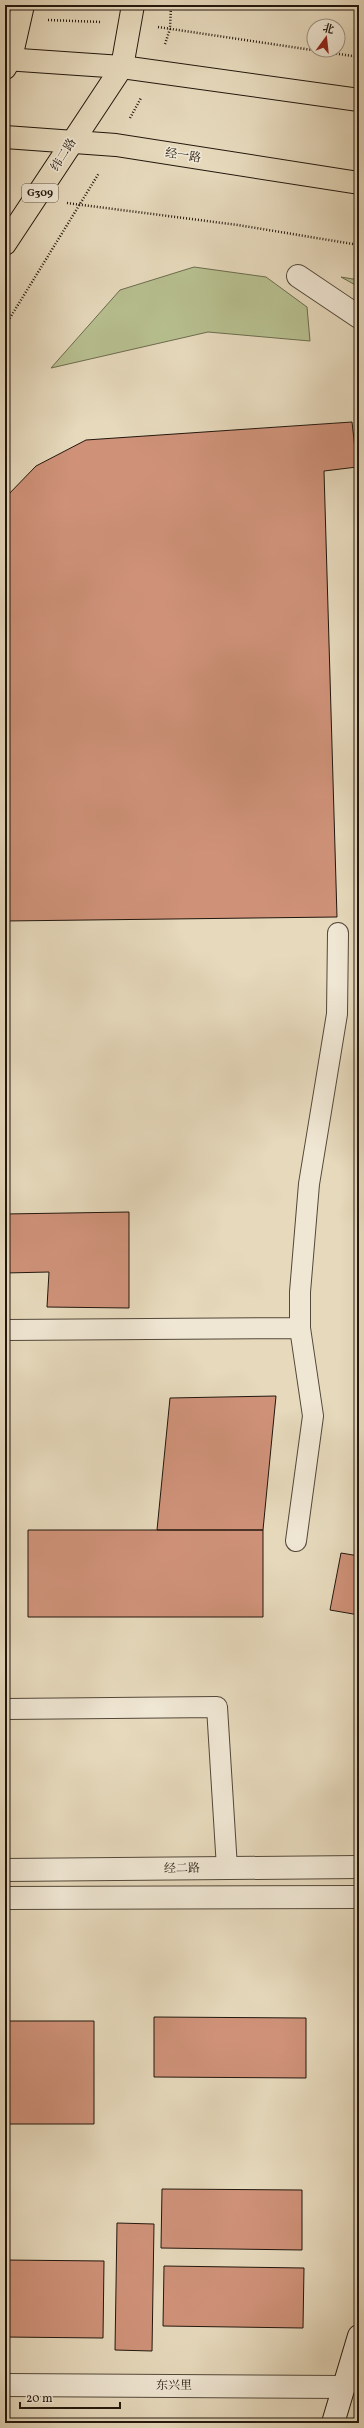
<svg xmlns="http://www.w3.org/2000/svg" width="364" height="2428" font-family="Vollkorn,'Noto Serif SC',serif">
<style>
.green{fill:#b7bf8f;stroke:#6c6b4e}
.building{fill:#cf9279;stroke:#22170d}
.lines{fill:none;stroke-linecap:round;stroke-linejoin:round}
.service-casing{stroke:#534839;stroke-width:22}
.minor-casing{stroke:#534839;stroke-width:24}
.tertiary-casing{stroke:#534839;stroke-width:24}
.secondary-casing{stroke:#22170d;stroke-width:24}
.primary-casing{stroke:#22170d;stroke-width:24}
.trunk-casing{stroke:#22170d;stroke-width:24}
.path{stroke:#22170d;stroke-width:2.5;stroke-dasharray:1 2;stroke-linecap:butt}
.service{stroke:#efe6d3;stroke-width:20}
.minor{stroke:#efe6d3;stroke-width:22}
.tertiary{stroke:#efe6d3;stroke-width:22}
.secondary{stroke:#efe6d3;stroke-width:22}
.primary{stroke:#e6d9bc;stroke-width:22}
.trunk{stroke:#e6d9bc;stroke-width:22}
.labels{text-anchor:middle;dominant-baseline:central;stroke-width:3.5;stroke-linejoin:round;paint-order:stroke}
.shield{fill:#efe6d3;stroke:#605548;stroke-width:1}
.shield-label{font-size:11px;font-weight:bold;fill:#22170d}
.street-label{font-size:12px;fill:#22170d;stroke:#efe6d3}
</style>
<rect width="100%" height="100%" fill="#e6d9bc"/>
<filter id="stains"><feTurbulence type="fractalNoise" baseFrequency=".005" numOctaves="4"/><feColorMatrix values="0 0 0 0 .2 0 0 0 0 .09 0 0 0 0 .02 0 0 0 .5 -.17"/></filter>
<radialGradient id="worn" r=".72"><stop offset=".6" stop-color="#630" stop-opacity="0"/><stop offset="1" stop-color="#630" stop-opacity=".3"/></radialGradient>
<path class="green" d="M194,267l72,10 41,30 3,34 -102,-9 -157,36 69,-78z
M341,277l18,3v7z"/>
<path class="building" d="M352,422l5,45 -33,4 13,446 -332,4v-423l31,-32 50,-26z
M129,1212v96l-82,-1 2,-35 -44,1v-59z
M276,1396l-13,134h-106l13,-132z
M28,1530h235v87h-235z
M341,1553l18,3v59l-29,-5z
M154,2017l152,1v60l-152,-1z
M5,2021h89v103h-89z
M162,2189l140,1v60l-141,-2z
M117,2223l37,1 -2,127 -37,-1z
M5,2260l99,1 -1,77 -98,-1z
M164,2266l140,2 -1,60 -140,-2z"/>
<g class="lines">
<g class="service-casing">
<path id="service" d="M300,1328v-36l9,-108 28,-170 1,-81
M5,1330l295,-2 13,88 -17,125
M5,1709l212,-2 10,161"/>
</g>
<g class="minor-casing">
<path id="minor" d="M5,2385l339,2"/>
</g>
<g class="tertiary-casing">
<path id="tertiary" d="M298,276l61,41
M5,1870l354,-3
M5,1898l354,-1"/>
</g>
<g class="secondary-casing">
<path id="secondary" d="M333,2423l26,-87"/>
</g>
<g class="primary-casing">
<path id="primary" d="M5,59l117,8 237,33
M5,137l111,8 243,38"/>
</g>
<g class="trunk-casing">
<path id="trunk" d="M5,68l6,-10 12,-53
M5,244l117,-177 11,-62"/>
</g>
<path class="path" d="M48,20l53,2
M158,27l201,30
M165,44l5,-15 1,-24
M130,118l11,-20
M67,203l171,22 121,20
M5,326l94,-153"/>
<use href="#service" class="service"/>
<use href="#minor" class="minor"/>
<use href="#tertiary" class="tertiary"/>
<use href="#secondary" class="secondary"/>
<use href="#primary" class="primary"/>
<use href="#trunk" class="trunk"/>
</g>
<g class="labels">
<rect class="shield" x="22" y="184" width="36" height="18" rx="3"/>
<g class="shield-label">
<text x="40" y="193">G309</text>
</g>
<g class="street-label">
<text transform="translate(64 155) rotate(-58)">纬二路</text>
<text transform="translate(183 156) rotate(9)">经一路</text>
<text transform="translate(182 1869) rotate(-1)">经二路</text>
<text x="174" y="2386">东兴里</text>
</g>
</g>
<rect width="364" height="2428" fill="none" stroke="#e6d9bc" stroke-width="20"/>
<rect x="6" y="6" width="352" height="2416" fill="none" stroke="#22170d" stroke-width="2"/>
<rect x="10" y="10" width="344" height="2408" fill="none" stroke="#22170d"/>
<g transform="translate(326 38) rotate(15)"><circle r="19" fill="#efe6d3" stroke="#9d9384"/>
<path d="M0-3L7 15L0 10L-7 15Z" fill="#8f2418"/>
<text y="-6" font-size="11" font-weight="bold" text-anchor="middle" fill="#22170d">北</text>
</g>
<path d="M20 2402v6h100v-6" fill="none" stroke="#22170d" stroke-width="2"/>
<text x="26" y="2402" font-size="12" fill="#22170d" stroke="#efe6d3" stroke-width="3" paint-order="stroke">20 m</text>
<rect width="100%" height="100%" filter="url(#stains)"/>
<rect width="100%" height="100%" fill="url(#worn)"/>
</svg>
